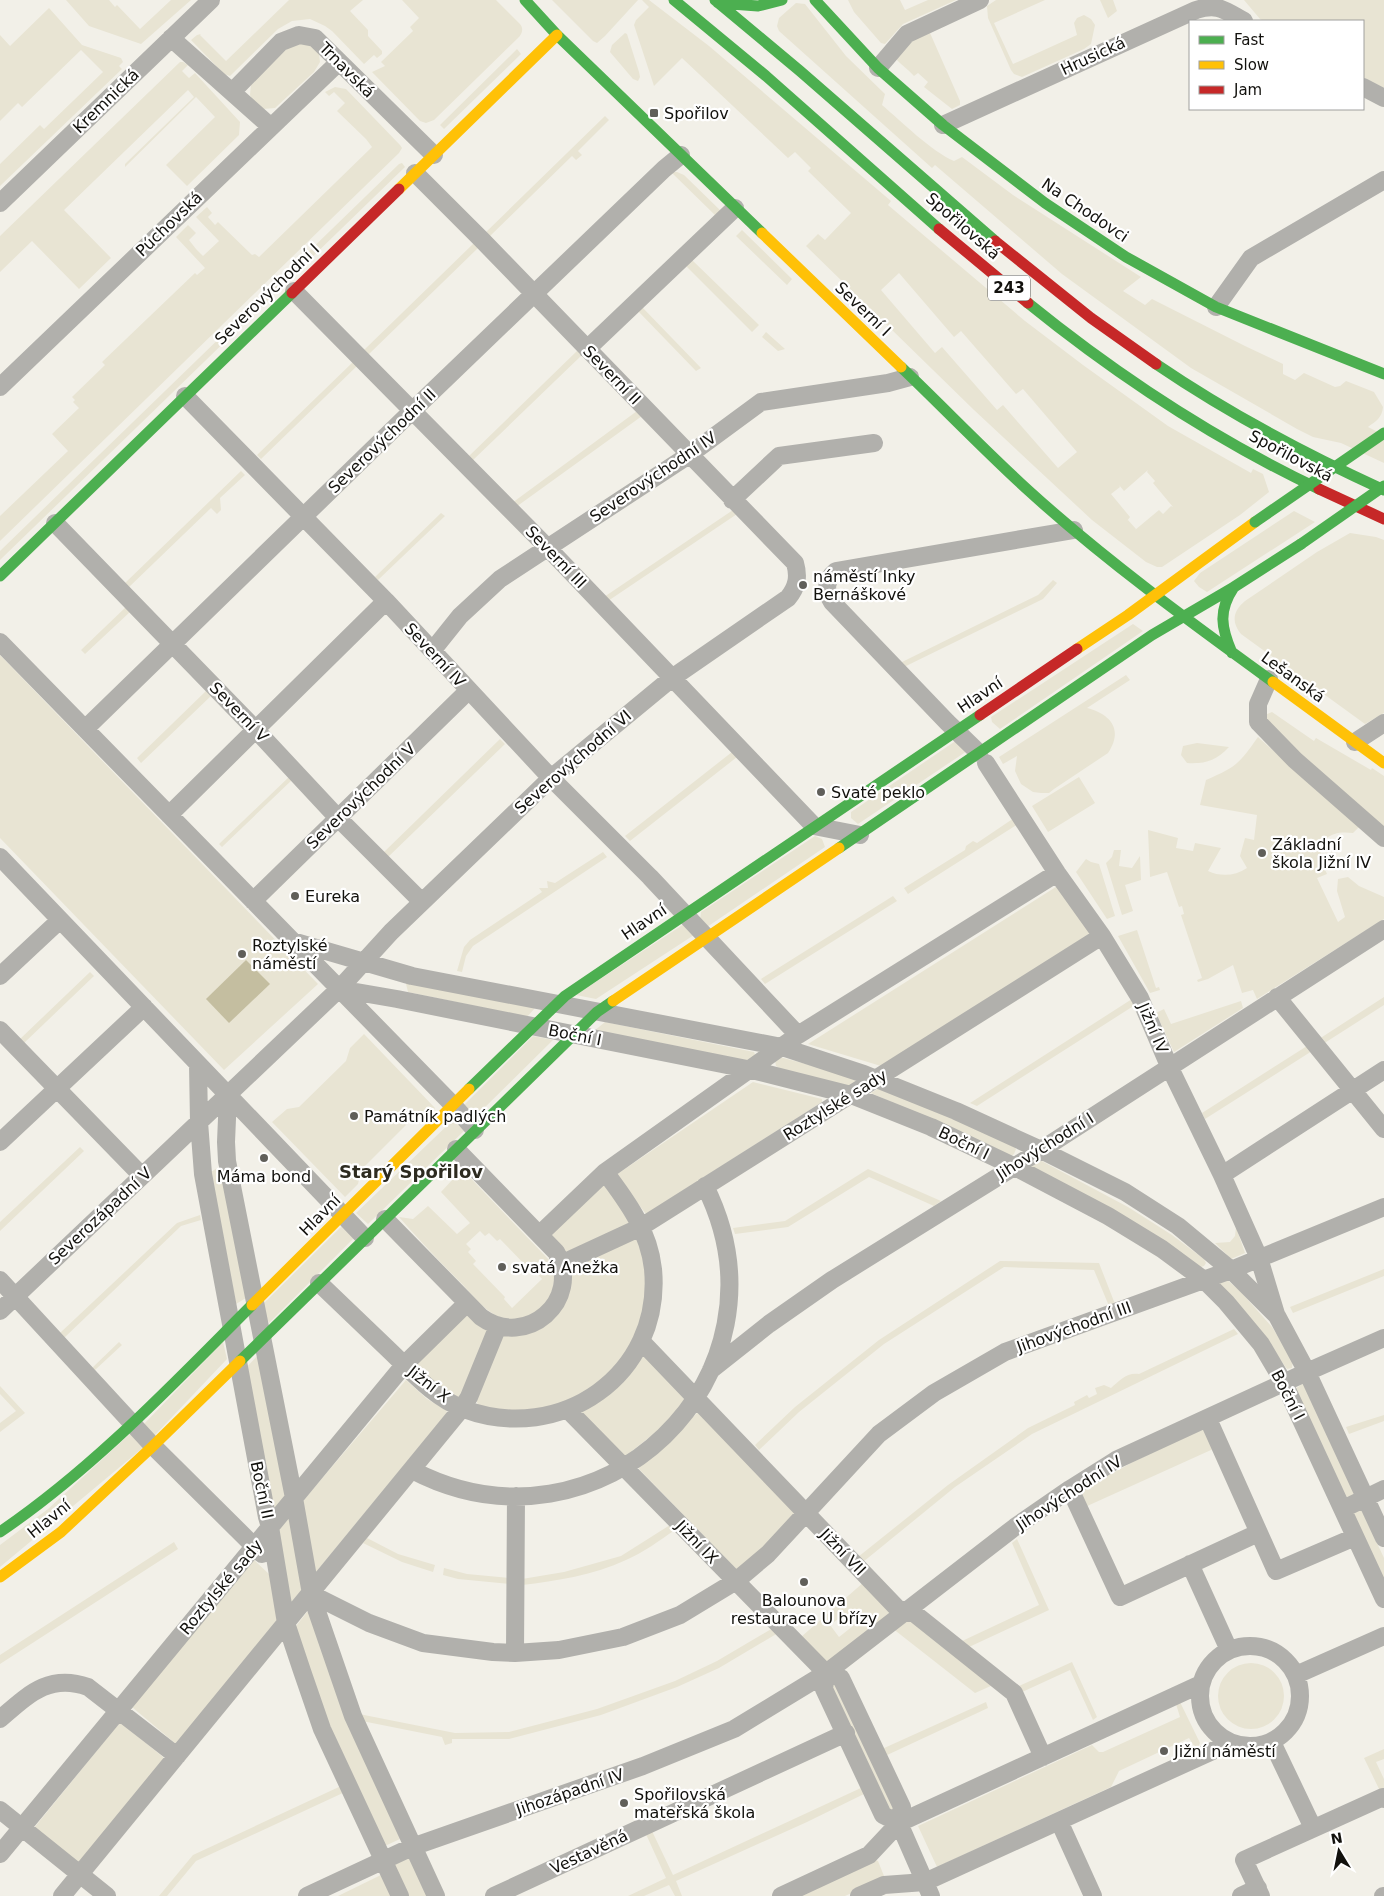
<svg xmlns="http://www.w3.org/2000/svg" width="1384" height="1896" font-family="'DejaVu Sans',sans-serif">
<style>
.green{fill:#e8e4d3;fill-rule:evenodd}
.water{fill:#c4bea0}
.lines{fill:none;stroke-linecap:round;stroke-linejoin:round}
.street{stroke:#b1b0ac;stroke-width:18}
.fast{stroke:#4caf50;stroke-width:11}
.slow{stroke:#ffc107;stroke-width:11}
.jam{stroke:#c62828;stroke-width:11}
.fast-bridge{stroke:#4caf50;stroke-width:11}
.poi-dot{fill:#605f5a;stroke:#fff;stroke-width:2}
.labels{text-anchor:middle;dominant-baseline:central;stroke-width:4.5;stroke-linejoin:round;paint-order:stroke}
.shield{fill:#fff;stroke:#595856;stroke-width:1}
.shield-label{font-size:15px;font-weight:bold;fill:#12110d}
.street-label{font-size:16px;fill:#12110d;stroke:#fff}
.poi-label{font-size:16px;fill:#12110d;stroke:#fff;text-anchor:start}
.neighbourhood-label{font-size:18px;font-weight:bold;fill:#2d2b20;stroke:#fff}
</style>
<rect width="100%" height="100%" fill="#f2f0e8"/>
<path class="green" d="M66,0h43l6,7 2,-2 23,24 31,-29h20l-50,44 -52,-18z
M289,0h74l-13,11 18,19v6l14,15v3l-5,4 -3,-3 -10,9 -32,-33 -7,-5 -15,-7 -18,2 -14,8 -48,47 -6,-2 -33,-34 6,-5 4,-1 -1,1 26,26z
M402,0h94l24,24c4,5 2,10 -2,14l-84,82 -8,3 -6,-2 -48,-49 13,-6 -4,-4 32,-31 -3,-4 9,-9z
M552,0h86l-33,36 -8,7 -4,-2z
M642,0h7l60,46 182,155 -3,4 137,116 58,44 85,61 83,47 2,-4 10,5 6,18 -29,23 -78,52h-5l-11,-5 -54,-42 -118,-110 -168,-164 12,-12 7,6 26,-27 -43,-42 3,-3 -16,-16 -7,6 -106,-100 -28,28 -20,-61 2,-5 13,-13zM899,273l55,64 7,-6 55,63 7,-5 54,63 -19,16 -55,-63 -6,5 -55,-63 -7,6 -54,-63zM1148,470l-1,2 8,9 1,-1 -3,3 20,24 -2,-1 -8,8 -4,-4 -24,20 1,-1 -8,-9 -1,1 3,-4 -19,-23 9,-7 -1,-2 5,6z
M848,0h52l5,10 23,-10h28l-53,24 -18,20 -4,-1 -27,-31z
M996,0h49l-51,23 19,41 64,-29 -3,-12 3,-5 7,-3 7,4 4,6 -4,19 -7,5 -62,28 -8,-3 -3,-4 -23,-52 -1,-12z
M1100,0h13l4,11 -9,7z
M1244,0h140v88l-21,-10v-57h-99l-4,-2z
M796,3l9,1 41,52 39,38 -3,11c20,17 49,46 72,56l8,-4 51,38 128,82 -18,14 22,14 7,-6 93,47 38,18v10l12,6 9,-7 31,14 5,-1 6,-5 28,11 9,15c-1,11 -7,14 -15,20l16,8v28l-43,-20 -28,-6 -16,-8 -106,-61 -129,-94 -127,-109 -3,3 -153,-137 -2,-5 2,-8z
M49,8l33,37 39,13 2,4 -4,4 3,3 -122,117v-22l40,-39 4,4 59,-57 -22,-22 -59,57 -4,-4 -18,18v-86l10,11z
M625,33l2,1 12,38 1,5 -2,4 -5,-2 -23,-27 2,-7z
M930,33l30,68v4l-8,4 -28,-22 4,-5 -10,-9 -4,3c-6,-7 -13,-11 -19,-18l13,-17z
M297,43l12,1 10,10 1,8 -6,10 -39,36 -12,1 -9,-5 -4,-9 1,-11 31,-32z
M517,49l4,5 -77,75 -4,-4z
M180,62h3l5,3 -6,6 7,7 6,-5 45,49 -1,13 -52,51 -21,-21 49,-48 -19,-20 -71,70v-3l69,-67 -6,-7 -124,120 47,48 -32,31 -47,-48 -32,31v-36z
M335,87l11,2 54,56 2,3 -3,5 -399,388v-25l68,-65 -16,-17 27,-26 -6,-6 2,-2 -3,-3 33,-32 -3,-3 93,-89 2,2 8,-7 -29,-31 12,-12 8,8 -7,7 7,9 7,7 16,-15 -23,-24 11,-10 5,6 -4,4 7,8 3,-3 34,33 3,-1 4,3 113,-110 -6,-8 -29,-28 8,-8 -11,-11 -5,4 -4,-4z
M605,116l4,4 -31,31 4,4 -6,5 -4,-4 -84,82 -4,-4z
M402,163l3,4 -405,393v-9l399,-387z
M671,172h6l7,3 39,38 -5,5z
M742,230l50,49 -5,6 -51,-49z
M474,243l4,5 -110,107 -4,-5z
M691,259l68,66 -7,7 -67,-67z
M642,307l59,61 -5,3 -58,-60z
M766,332l19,17 -7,2 -16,-14z
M578,350l4,5 -110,106 -4,-4z
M353,362l4,4 -96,93 -4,-4z
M637,411l5,5 -126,91 -4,-4z
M241,471l4,4 -25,23 1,12 -4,4 -6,-6 -83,80 -4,-4z
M733,510l4,4 -129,87 -4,-4z
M1294,511l21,11 -108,70 -8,-5 -5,-6 6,-8z
M441,513l4,3 -67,64 -3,-3z
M1350,533l26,4 8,3v173l-19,11 -124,-90c-10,-12 -8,-23 4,-33l72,-49z
M1053,580l4,3 -14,16 -139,68 -4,-4 138,-68z
M127,606l4,5 -46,43 -4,-4z
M1133,624l10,7 -143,98 -8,-7 -1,-5z
M0,655l318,329 -94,86 -224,-232z
M1126,675l4,5 -43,28c23,6 37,21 21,45l-54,36 -5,4h-8l-8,-1 -12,-8 -6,-13 2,-15 -14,8 -4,-7z
M207,690l5,5 -71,68 -4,-5z
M1272,712l42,29 2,-3 55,32 1,-2 12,8v56l-116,-106 -3,-11z
M1258,737l101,90 -6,6c-31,-4 -39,15 -26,41l-10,4 21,44 7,-5 -8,-26 1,-12 10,-2 11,9 25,11v22l-127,80 -4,-9 -11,3 -9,-28 -25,14 -10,3 -1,-2 5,-2 -21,-63 3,-1 -2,-8 -3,1 -12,-35 -17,5 -2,-47 30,8 -2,10 17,3 2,-8 26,5 -13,23c13,6 27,5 39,-3l-7,-12 5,-18 9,2 3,-25 -57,-10 6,-25c30,-13 33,-16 52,-43z
M500,739l5,5 -118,114 -4,-5z
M957,740l10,11 -109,73 -7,-6v-6z
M1197,743l32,4c-13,14 -24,17 -42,16l-6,-8 2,-9z
M732,752l5,5 -107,84 -5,-5z
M290,776l3,3 -71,68 -3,-3z
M1079,777l16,26 -47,29 -16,-26z
M1014,818l4,6 -110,70 -4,-6 61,-38 1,-4 7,-5 4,2z
M815,836l7,3 3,8 -118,80 -7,-7 1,-8z
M1114,850h7l-2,16 13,2 8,-12 1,24 -16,5 8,26 -11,4 -16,-52 6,-6z
M603,852l4,5 -134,89 -7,10 -4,16 -5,-1 7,-24 6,-7 72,-48 -3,-4h9l-1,-7 8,2z
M1086,859l5,3 8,2 16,52 -8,3 -31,-47z
M1059,885l32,48 -210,133 -73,-22z
M893,896l4,5 -132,83 -4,-5z
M684,924l10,11 -98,64 -20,-4z
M1137,930l19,58 3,-1 1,3 -10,3 -32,-57z
M90,972l4,4 -71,68 -4,-4z
M411,982l124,26 -8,9 -119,-25 -2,-8z
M1384,997v8l-61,39 -4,-5z
M1132,999l3,6 -158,101 -7,-3z
M1241,1001l2,7 -69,44 -18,-39 8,-4 7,15z
M605,1022l149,30 2,5 -8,5 -154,-31z
M364,1034l71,74 -13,15 -13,-1 -48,48 -3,14 -13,13 -73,-75 15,-13 12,-2 47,-46 4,-13z
M533,1036l20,4 -80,79 -9,-14z
M1307,1046l5,5 -107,68 -3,-6z
M780,1057l74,20 2,4 -6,7 -71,-20 -3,-2 -1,-5z
M753,1082l69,17v3l-176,112 -30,-39z
M881,1087l133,59 2,3 -2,5 -3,2 -140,-63z
M455,1118l9,13 -96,93 -12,-11z
M80,1147l4,4 -84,80v-9z
M1036,1158l92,49 44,28 32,24 2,4 -2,3 -6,2 -166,-100 -1,-3z
M455,1165h3l94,98c4,14 3,33 -9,44 -12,11 -29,16 -46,9 -14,-7 -24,-20 -34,-31 -22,-22 -43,-44 -64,-68l14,2 15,-13 29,28 13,-11 -29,-31 12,-13zM480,1231l5,5 4,-3 8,8 3,-2 32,33 2,-2 8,9 -30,29 -8,-9 1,-2 -32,-33 3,-3 -8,-9 3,-3 -5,-5z
M217,1168l5,3 24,127 -10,6 -25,-132z
M868,1169l73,32 -7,5 -65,-29 -81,50 -53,7 -2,-6 52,-7z
M604,1184l31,39 -71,30 -13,-16 1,-4z
M200,1215l1,5 -20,6 -117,112 -4,-5 117,-110z
M343,1225l11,13 -85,85 -8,-17z
M1236,1227l9,26 -14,6 -16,-16 15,-1 5,-6z
M636,1238l4,2 6,22 1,38 -8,33 -18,30 -20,20 -38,22 -49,8 -35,-6 -3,-7 27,-65 27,-2 18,-10 22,-55z
M1000,1261l99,2 16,41 -6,2 -15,-36 -90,-3 -120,77 -85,68 -40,38 -4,-5 40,-38 84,-67z
M1384,1269v7l-91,37 -3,-6z
M1226,1279l14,12 32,36 21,33 -1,8 -5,1 -23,-33 -45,-48v-8z
M468,1312l21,17 -28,71 -26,-14 -20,-22z
M1234,1329l4,5 -206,100 -77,53 -92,75 -5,-5 90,-72 80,-57 47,-23 -1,-3 13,-7 2,3 8,-4 -2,-6 9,-3 7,3c8,-7 16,-16 28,-14z
M119,1342l3,3 -27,25 -3,-2z
M223,1342l4,17 -73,77 -11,-11z
M645,1354l43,40 -14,24 -51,40 -41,-42v-7l55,-45z
M258,1355l32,139 -14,15 -5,-2 -28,-136z
M406,1380l21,19 19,11 1,3 -131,159 -15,-69z
M1302,1384l3,1 50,109 -8,6 -52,-111z
M0,1386l25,27 -25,19v-9l16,-12 -16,-17z
M699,1411l99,104 -60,56 -99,-102 1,-5 31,-25z
M1384,1415v6l-35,13 -3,-7z
M1203,1428l10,21 -2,1 -126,57 -5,-16 53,-29z
M131,1433l14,13 -145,121v-22l48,-36z
M1361,1509l23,49v27l-32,-70 2,-5z
M290,1516l16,73 -12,15 -6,-4 -13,-66z
M670,1525l5,5c-15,10 -32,23 -49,30 -32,15 -70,21 -104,25v-6l42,-7 57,-16z
M367,1538l31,16 37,11 -2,7 -31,-10 -39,-19z
M1017,1539l32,71 -80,37 50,39 53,-24 25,55 -4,3 -23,-50 -50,23 -60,-51 79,-37 -27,-62z
M174,1542l4,7 -178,115v-9z
M253,1559l17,16 8,44 -102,125 -44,-37z
M444,1568l23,6 44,4 -1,6 -52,-5 -15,-4z
M864,1582l27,31 -65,50 -25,-26zM845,1614l8,12 -14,11 -9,-12z
M307,1612l4,1 89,226 -13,6h-3l-56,-117 -35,-98z
M908,1618l85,67 -18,8 -83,-65z
M773,1628l5,5 -59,35 -42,19 -76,28 -92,24h-57v4l-7,2 -3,-8 -80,-16 -3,-7 96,19 54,-1 88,-23 78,-28 42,-20z
M1218 1696a33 33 0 1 1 66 0a33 33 0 1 1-66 0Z
M837,1684l58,128 -6,-1 -58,-126z
M986,1702l2,6 -103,48 -3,-7z
M1180,1702l20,41 -2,4 -4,-1 -5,-8 -70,33 -8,16 -174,80 -19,-41 174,-81 7,7h4l77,-35 -4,-13z
M120,1722l43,35 1,2 -86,105 -44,-36z
M1384,1749v10l-8,3 8,17v10l-4,2 -16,-33z
M341,1786l4,6 -149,69 -29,35h-8l34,-41z
M863,1787l3,6 -59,29 -131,59 6,15h-7l-6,-11 -25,11h-16l38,-18 -21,-46 6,-3 22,46z
M409,1855l22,41h-26l-12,-34z
M872,1859l6,2 6,15 -1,3 -38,17h-51z
M383,1874l10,22h-55z"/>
<path class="water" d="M246,960l24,24 -41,39 -23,-24z"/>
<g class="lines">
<path class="street" d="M171,38l100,89
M878,68l29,-34 73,-34
M1363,87l21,11
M232,92l49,-50 18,-7 16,3 119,117
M943,125l253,-115c22,-7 28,0 48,11
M0,203l211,-203
M294,291l253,256 267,279 46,9
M1216,307l35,-49 133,-78
M587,349l148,-141
M0,387l339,-325
M185,396l201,205 165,177 99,99 148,158
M732,500l47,-44 95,-13
M55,523l200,206 83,89 84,84
M0,642l453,463 22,25
M432,651l28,-35 40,-37 189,-124 72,-53 127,-19 22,-6
M1269,679l-11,25v18l37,38 89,78
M85,729l327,-318 252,-242 17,-14
M1355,742l29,-19
M979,753l-32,-31 -115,-120c-7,-11 -7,-22 4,-31l238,-41
M986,763l71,110 45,63 38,62 29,68 53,109 37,83 17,56
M169,815l217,-214
M0,857l365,381
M253,901l215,-210
M292,941l120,35 370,71 82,27 92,37 85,39 84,42 53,34 53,44 46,46 30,56 77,166
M0,976l60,-56
M339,989l58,10 355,71 99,25 80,32 82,39 95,50 54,33 42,31 22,22 35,42 23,39 100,216
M1277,997l107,132
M0,1030l142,146
M198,1064l1,58 4,52 64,343 3,10 16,96 16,48 20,58 78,167
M228,1095l-2,47 1,19 67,337 17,96 42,122 83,180
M0,1142l144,-135
M1222,1175l162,-105
M385,1219l96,98c45,33 102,-17 75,-65l-100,-103
M540,1234l65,-62 193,-137 259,-162
M561,1264l80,-37 461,-291
M0,1280l153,166 109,108
M319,1283c24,23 47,45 71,68 22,21 44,47 74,58 96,36 199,-34 189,-140 -4,-38 -26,-68 -48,-97
M0,1311l339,-322 52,-57 160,-154 121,-100 116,-80c9,-11 11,-21 7,-35l-313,-323 -67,-67
M641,1341l256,267 18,6 99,79 29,64
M711,1370l58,-46 63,-44 209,-130 343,-221
M568,1410l258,263 15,5 61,129 -3,16 32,73
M1208,1419l68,152 79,-34
M412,1470c187,98 388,-94 293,-284
M1070,1489l50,108 138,-64
M1343,1509l41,-20
M1190,1564l39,86
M311,1594l58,29 54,20 70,9 22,1 44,-3 64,-13 57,-22 56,-34 32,-27 111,-120 55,-41 71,-41 226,-82 153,-63
M1200 1696a50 50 0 1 1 100 0a50 50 0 1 1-100 0Z
M515,1653l1,-157
M826,1673l-2,16 59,126 16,8
M1296,1675l88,-39
M0,1719c28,-24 49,-46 88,-32l89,69
M1272,1742l41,86
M0,1810l107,86
M1059,1821l34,75
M0,1854l404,-489 63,-62
M62,1896l400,-488 7,-11 29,-71
M307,1896l105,-49 231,-81 91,-37 92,-56 189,-146 55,-38 46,-29 191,-88 77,-34
M494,1896l352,-163
M781,1896l88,-41 30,-32 302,-139
M859,1896l25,-11 41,-3 305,-139
M1241,1896l17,-8
M1261,1896l-17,-36 139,-63 1,2
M1383,1896h1"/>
<path class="fast" d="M525,0l32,35 205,198
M674,0l92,76 173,153
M715,0l85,71 195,170
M815,0l63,68 65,57 102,78 81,54 90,50 168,67
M718,3l40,3 24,-6
M1028,303c90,73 186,136 291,186
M1156,364c72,49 149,90 228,126
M901,367c43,41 84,84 128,124 76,69 160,130 244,191
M0,576l292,-283
M1232,653c-11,-26 -14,-42 2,-66
M839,848l313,-213 82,-48 67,-43
M469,1089l96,-93 415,-281
M240,1361l357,-349 16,-11
M0,1532c94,-64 172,-147 252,-227"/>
<path class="slow" d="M399,189l158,-154
M762,233l139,134
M1077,649l51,-34 127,-93
M1273,682l111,81
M613,1001l226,-153
M252,1305l217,-216
M0,1577l61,-45 92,-86 87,-85"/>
<path class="jam" d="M939,229l89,74
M995,241l96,77 65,46
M292,293l107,-104
M1319,489l65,30
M980,715l97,-66"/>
<path class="fast-bridge" d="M1255,522l129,-89
M1301,544l83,-58"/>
</g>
<g class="poi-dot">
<rect x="649" y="108" width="10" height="10" rx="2.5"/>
<circle cx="803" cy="585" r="5"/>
<circle cx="821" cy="792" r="5"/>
<circle cx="1262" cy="853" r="5"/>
<circle cx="295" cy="896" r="5"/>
<circle cx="242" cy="954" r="5"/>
<circle cx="354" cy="1116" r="5"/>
<circle cx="264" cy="1158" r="5"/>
<circle cx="502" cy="1267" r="5"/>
<circle cx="804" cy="1582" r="5"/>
<circle cx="1164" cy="1751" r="5"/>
<circle cx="624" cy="1803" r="5"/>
</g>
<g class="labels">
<rect class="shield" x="988" y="275.5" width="42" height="25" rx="4"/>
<g class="shield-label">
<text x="1009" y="288">243</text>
</g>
<g class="street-label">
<text transform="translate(1093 56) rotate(-25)">Hrusická</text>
<text transform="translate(347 70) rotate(45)">Trnavská</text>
<text transform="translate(106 101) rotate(-44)">Kremnická</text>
<text transform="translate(1085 210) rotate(34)">Na Chodovci</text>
<text transform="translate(169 224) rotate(-44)">Púchovská</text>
<text transform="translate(963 226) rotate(41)">Spořilovská</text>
<text transform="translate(267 294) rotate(-44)">Severovýchodní I</text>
<text transform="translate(863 309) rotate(44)">Severní I</text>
<text transform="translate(612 375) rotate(46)">Severní II</text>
<text transform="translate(382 441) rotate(-44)">Severovýchodní II</text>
<text transform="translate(1291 456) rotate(28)">Spořilovská</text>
<text transform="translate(653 477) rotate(-34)">Severovýchodní IV</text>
<text transform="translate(556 557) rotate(46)">Severní III</text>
<text transform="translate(435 655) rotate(47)">Severní IV</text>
<text transform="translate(1293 677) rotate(36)">Lešanská</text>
<text transform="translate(980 695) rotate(-34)">Hlavní</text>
<text transform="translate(239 712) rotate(46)">Severní V</text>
<text transform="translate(573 762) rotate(-41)">Severovýchodní VI</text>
<text transform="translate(361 796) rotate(-44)">Severovýchodní V</text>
<text transform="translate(644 922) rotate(-34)">Hlavní</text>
<text transform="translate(1153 1028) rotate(67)">Jižní IV</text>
<text transform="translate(575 1035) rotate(11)">Boční I</text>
<text transform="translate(835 1105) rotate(-32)">Roztylské sady</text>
<text transform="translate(964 1143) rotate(26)">Boční I</text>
<text transform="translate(1045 1146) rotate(-32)">Jihovýchodní I</text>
<text transform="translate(320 1215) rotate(-45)">Hlavní</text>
<text transform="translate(100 1216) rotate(-43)">Severozápadní V</text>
<text transform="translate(1074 1327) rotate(-20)">Jihovýchodní III</text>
<text transform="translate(429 1384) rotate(38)">Jižní X</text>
<text transform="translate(1288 1395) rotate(63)">Boční I</text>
<text transform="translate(262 1490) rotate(78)">Boční II</text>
<text transform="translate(1069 1493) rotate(-33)">Jihovýchodní IV</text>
<text transform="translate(49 1519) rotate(-39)">Hlavní</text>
<text transform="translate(697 1542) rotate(46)">Jižní IX</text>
<text transform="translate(843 1552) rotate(46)">Jižní VII</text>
<text transform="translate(221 1587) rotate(-50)">Roztylské sady</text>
<text transform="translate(570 1792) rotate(-19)">Jihozápadní IV</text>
<text transform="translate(589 1852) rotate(-25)">Vestavěná</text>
</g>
<g class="poi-label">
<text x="664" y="113">Spořilov</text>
<text x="813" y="576">náměstí Inky<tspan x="813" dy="18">Bernáškové</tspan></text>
<text x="831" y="792">Svaté peklo</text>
<text x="1272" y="844">Základní<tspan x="1272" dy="18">škola Jižní IV</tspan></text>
<text x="305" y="896">Eureka</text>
<text x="252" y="945">Roztylské<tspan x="252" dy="18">náměstí</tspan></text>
<text x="364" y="1116">Památník padlých</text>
<text x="264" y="1176" text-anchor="middle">Máma bond</text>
<text x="512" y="1267">svatá Anežka</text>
<text x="804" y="1600" text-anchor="middle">Balounova<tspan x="804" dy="18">restaurace U břízy</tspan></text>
<text x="1174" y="1751">Jižní náměstí</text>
<text x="634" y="1794">Spořilovská<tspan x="634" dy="18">mateřská škola</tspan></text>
</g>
<g class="neighbourhood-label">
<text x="411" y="1171">Starý Spořilov</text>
</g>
</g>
<rect x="1189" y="20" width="175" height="90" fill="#ffffff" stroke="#a0a09e"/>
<rect x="1199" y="36" width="25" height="8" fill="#4caf50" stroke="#a0a09e"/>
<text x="1234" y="45" font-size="15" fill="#12110d">Fast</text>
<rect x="1199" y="61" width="25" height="8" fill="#ffc107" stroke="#a0a09e"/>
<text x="1234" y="70" font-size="15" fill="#12110d">Slow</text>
<rect x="1199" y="86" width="25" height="8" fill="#c62828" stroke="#a0a09e"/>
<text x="1234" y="95" font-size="15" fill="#12110d">Jam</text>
<g transform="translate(1339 1851) rotate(350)" stroke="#ffffff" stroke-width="4" paint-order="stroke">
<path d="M0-4L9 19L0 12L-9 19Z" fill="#12110d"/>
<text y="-8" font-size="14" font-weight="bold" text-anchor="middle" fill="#12110d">N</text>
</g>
</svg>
